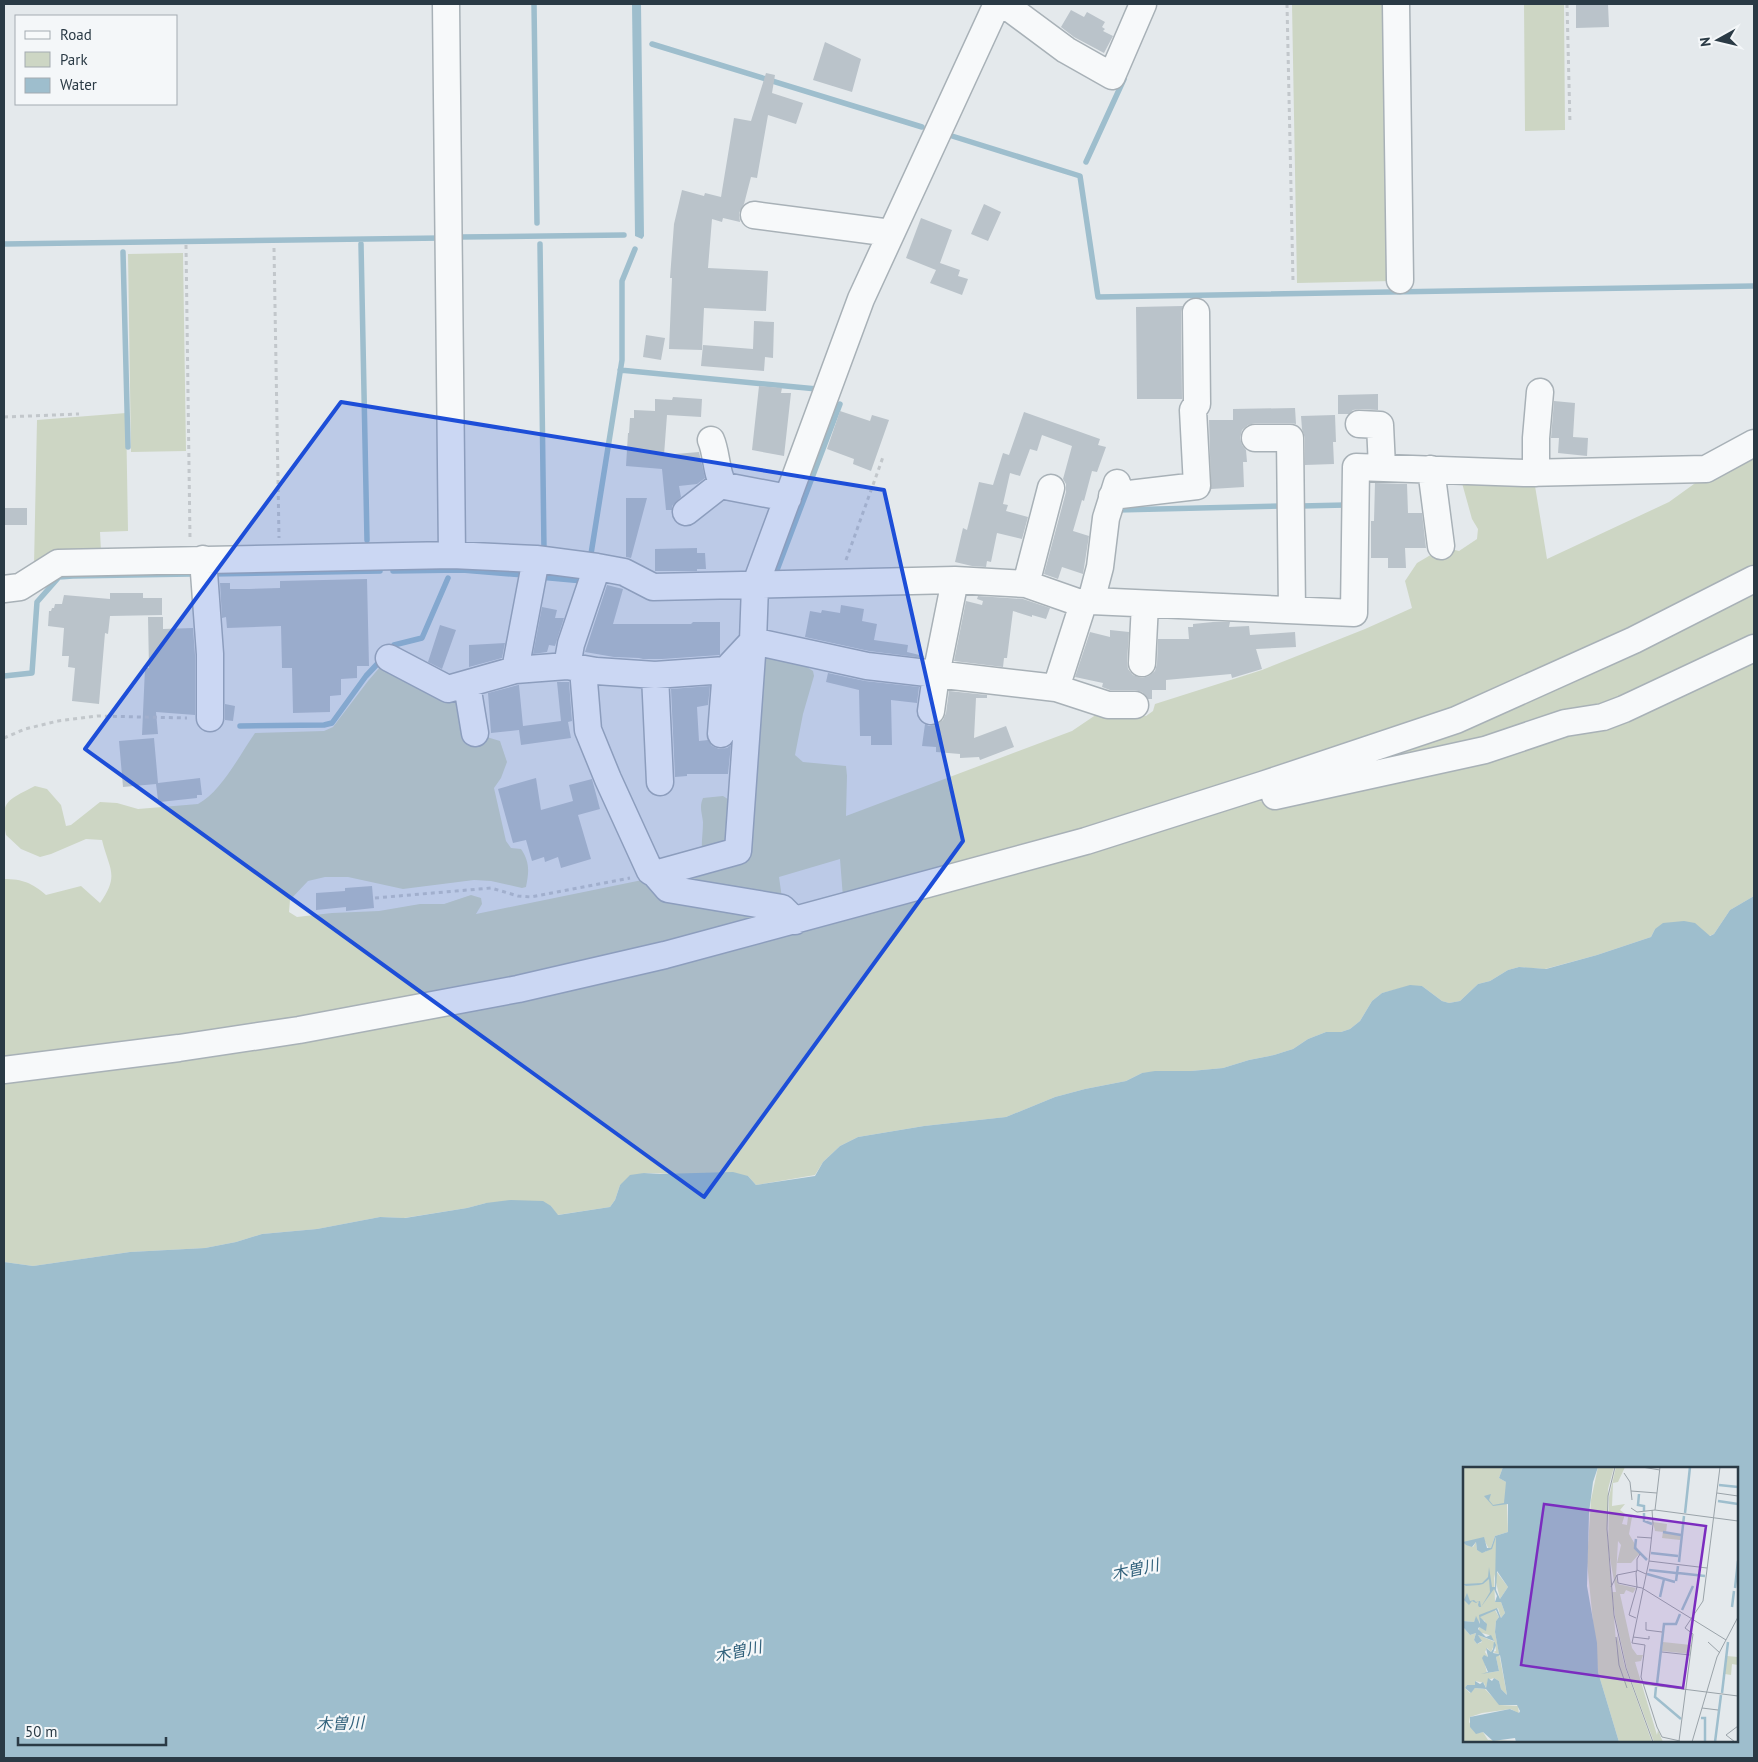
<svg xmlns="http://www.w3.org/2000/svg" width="1758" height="1762" font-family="'PT Sans','Noto Sans JP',sans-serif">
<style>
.green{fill:#cdd6c4}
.water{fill:#9ebecd;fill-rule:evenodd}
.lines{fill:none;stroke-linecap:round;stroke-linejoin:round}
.stream{stroke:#9ebecd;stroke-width:5.5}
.building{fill:#bac3ca}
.minor-casing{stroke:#a8b1b7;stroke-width:29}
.path{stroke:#c2c7cb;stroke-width:3;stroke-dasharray:4 4;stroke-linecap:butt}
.minor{stroke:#f7f9fa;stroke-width:26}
.marked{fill:#1d4ed8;fill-opacity:0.2;stroke:#1d4ed8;stroke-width:4;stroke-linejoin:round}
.labels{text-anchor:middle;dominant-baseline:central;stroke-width:4.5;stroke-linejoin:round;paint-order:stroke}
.water-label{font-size:16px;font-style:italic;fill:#32627c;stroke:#f4f7f9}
.inset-river{fill:none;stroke:#9ebecd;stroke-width:2.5}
.inset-road{fill:none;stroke:#9aa3a9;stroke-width:1}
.view{fill:#7b2cbf;fill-opacity:0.15;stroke:#7b2cbf;stroke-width:2.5}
.inset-edge{fill:none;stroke:#2a3a45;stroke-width:2.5}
</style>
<rect width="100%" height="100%" fill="#e4e9ec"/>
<path class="green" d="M1292,4h98l3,277 -96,2z
M1524,4h40l1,126 -40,1z
M183,253l3,198 -55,1 -3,-198z
M126,413l2,118 -28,1 1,19 -67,15 3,-146z
M1754,450v119l-113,56 -178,81 -373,125 -247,67 -3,-39 -61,18 4,28 -114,-30 76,-23 13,-203 48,10 1,8 6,4 1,5 -11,38 -8,41 8,7 43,4 1,10 -1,40 226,-85 34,-23 40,8 7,-5 2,-7 107,-34 103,-41 47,-21 -7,-27 12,-18 17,-10 17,-4 8,2 18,-12 1,-10 -6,-10 -10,-36 73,3 12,73 122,-57 43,-31z
M1754,590v306l-24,14 -16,24 -5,2 -15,-13 -39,6 -4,8 -54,18 -52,14 -26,-2 -11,3 -18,11 -12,3 -18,17 -11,2 -7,-2 -20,-15h-12l-28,7 -10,8 -12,20 -10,8 -9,3h-15l-18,7 -15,10 -19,6 -25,5 -26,8 -32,3 -49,2 -16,8 -41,8 -30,8 -49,20 -82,9 -66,11 -18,9 -17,16 -8,13 -59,10 -8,-9 -104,-3 -24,12 -5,15 -5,7 -53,8 -6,-9 -65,-3 -19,5 -63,10 -24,-1 -63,12 -55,5 -26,8 -31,6 -75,4 -97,14 -29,-4v-186l499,-76 745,-201 22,4 211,-60 -197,45z
M386,660l79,28 15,47 20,6 7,21 -6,16 -7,10 12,53 5,7 10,1c9,13 8,23 5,38l-4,1 -31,-7 -17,-1 -71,9 -55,-12h-23l-17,4 -18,19 -1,12 8,5 35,-4 47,-2 41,-7h24l27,-9 10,3 1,6 -6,10 176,-36 129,38 -419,95 -358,49v-181c19,0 28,4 42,16l35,-9 19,17c20,-28 9,-34 2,-63l-16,-1 -35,15 -11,3 -19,-8 -15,-14c-6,-34 0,-34 29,-49l12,3 14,16 5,21 5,-1 29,-23 17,1 21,6 60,-5c24,-13 42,-50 57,-71l69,-2 9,-4 35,-46z
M723,796l8,5 2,46 -31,8c-1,-12 1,-22 1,-33 -1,-9 -4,-15 0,-24z"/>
<path class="water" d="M632,4h9l3,232 -2,3 -7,-3z
M1754,896v862h-1750v-496l29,4 97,-14 75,-4 31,-6 26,-8 55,-5 63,-12 25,1 62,-10 19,-5 25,-3 32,1 8,5 7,9 52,-8 5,-7 5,-15 10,-10 14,-2 16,1 73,-2 15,4 8,9 59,-9 8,-14 17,-16 18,-9 66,-11 82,-9 49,-20 30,-8 41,-8 16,-8 13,-2h36l32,-3 26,-8 25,-5 19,-6 15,-10 18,-7h15l9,-3 10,-8 12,-20 10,-8 28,-8 12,1 20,15 7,2 11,-2 18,-17 12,-3 18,-11 11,-3 27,2 51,-14 54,-18 4,-8 8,-6 21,-2 11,2 15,13 4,-2 16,-24zM1464,1468h273v273h-273z"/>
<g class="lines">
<path class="stream" d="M534,4l3,219
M652,44l270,83
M952,136l128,40 18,121 656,-11
M1086,162l38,-83
M460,237l164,-2
M4,244l438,-6
M361,244l6,296
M540,244l4,306
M123,252l5,195
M620,370l197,19
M1301,506l45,-1
M1117,510l165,-4
M591,554l31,-194v-79l13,-32
M777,570l63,-166
M393,571l69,-1 62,5
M211,574l169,-3
M539,577l44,4
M389,651l5,-6 28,-7 26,-60
M4,676l28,-3 5,-71 22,-25 14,-1 118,-2
M240,726l84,-1 8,-2 34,-47 15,-16"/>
</g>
<path class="building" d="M1576,4h32l1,23 -33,1z
M1071,10l13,7 3,-5 18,10 -3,5 3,2 -2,2 10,5 -9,17 -30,-16 -13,-10z
M825,42l36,17 -9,33 -39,-12z
M766,73l9,2 -3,18 31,10 -7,21 -28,-9 -11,63 -6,-1 -7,27 -5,9 1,9 -17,-4 -1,4 -10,-3 -4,49 60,3 -2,40 -62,-3 -2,42 -33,-1 3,-71h-2l4,-54 8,-34 22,6 1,-3 16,4 13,-79 17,3z
M984,204l17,8 -13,29 -17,-7z
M921,218l31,12 -12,33 20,7 -2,6 10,3 -6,16 -32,-12 6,-13 -30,-12z
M1183,306l-2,6 1,87h-45l-1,-92z
M754,321l20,1 -1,36 -8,-1 -1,14 -63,-5 2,-21 50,4z
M646,335l19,3 -4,22 -18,-3z
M759,386l23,2 -1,5h10l-7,63 -32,-6z
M1378,394v16l-18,-1 -7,1 -4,4h-11v-19z
M673,397l29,2 -1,18 -34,-2 -3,40 35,-3 6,26 -8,6 -18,2 2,11 -9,9v4h-6l-4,-41 -36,-3 2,-33h1l1,-15h4v-8l21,1v-12l17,1z
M1554,401l21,2 -2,34 15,1 -1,18 -29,-3 1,-15h-8z
M1295,408l1,16 -6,-1h-35l-7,2 -6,5 -2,8 2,7 4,5 1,12h-4l1,25 -33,2 -2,-69h24v-11z
M840,411l30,10 2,-6 17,5 -18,51 -18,-7 1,-5 -27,-10z
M1024,412l76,27 -2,6 8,2 -9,25 -5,-1 -8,30 -2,-1 -9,31 16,5 -6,38 -21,-7 -4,12 -14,-5 22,-82v-8l-3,-5 9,-33 -30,-11 -5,16 -7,-2 -10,27 -10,-3 -7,31 5,1 -2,6 22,6 -6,22 -25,-6 -6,29 -4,-1 -1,6 -14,-1 -17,-4 8,-34 4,2 12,-48 14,3 10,-32 6,2z
M1335,415l1,27h-3l1,22 -29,1v-27l-3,-9 -1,-13z
M1375,483l32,1 1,29h14l4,35h-21l1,20h-18v-10h-17v-37h3z
M626,498h21l-16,60 -5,-1z
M4,508h23v17h-23z
M697,548v5h8l1,16h-9v2h-42v-22z
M367,579l2,87h-12v12l-16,1v16l-11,1v16l-37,1 -1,-45h-10l-1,-42 -54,2 -1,-11 -4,1 -2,-35h10v6h19l31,-1v-7z
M607,585l16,4 -10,35h78l2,-2h27v33l-58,4h-19l-4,-1 -25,-1 -29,-5z
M110,593h33v5h19v17l-52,1 -2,18 -3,-1 -6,71 -27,-3 3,-33 -7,-1 1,-11h-7l2,-28 -16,-2 1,-15h2l1,-3h2l1,-4h7l2,-9 46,4z
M978,596l45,3 27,9 -4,11 -14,-4v2l-19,-6 -6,47h-3l-1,9 -49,-6 12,-60 16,4 1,-4 -6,-2z
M841,605l23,4 -2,12 15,3 -3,16 34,5 -1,7 17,4v2l-55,-7 -64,-14 5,-26 11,2 1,-3 18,3z
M542,607l15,3 -2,8h9l-9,28 -6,-1 -2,7 -14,2z
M148,617h15v12l30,-1 2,27v60l-39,-3 2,22 -16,1 3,-67h4z
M1213,622h17l-1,5 20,-1 1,9 45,-3 1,15 -40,2 6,20 -30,9 -1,-4 -65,6v10h-14v9h-4l-6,-7 -7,-2h-25l-8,-3 1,-4 -28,-6 15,-45 20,5v-7l19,2 -2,30 1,7 5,6 9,3 7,-2 6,-5 2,-7 1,-25h31l-1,-12h5v-3z
M440,625l16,5 -14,39 -14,-7z
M505,643l-3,15 -33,9v-22z
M828,673l37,8 54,6 -2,16 -26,-3 1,45h-21v-9h-11l-1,-46 -33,-8z
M557,682h12l3,39 -4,1 3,16 -50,7 -2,-15 -28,3 -3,-40 30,-8h1l4,41 38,-5z
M710,686l-2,19 -11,2 2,34 9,-1 4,6 7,3 8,-1 4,-3 -3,29h-41v2l-12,1 -4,-88z
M949,691l38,4v3h-11l-2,40 32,-12 8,21 -34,13 -1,-3 -19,1v-4l-24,-2v-5l-14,-1 3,-22 4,2 7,-1 7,-5 3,-7z
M225,704l10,2 -2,15 -8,-1z
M154,738l4,45 42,-5 2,17h-5v3l-37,4v-2h-2l-2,-16 -33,3 -4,-46z
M536,778l5,32 32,-9 -4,-16 23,-6 8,30 -22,6 13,44 -30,9 -3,-11 -13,5 -1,-5 -12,4 -6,-21 -13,3 -15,-54z
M372,886l2,22 -28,3v-4l-30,3v-17l29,-2v-3z"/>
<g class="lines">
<g class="minor-casing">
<path id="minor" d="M446,4l6,551
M1004,4l62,46 46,26 31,-72
M1396,4l4,276
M754,215l137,18
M1359,424l21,1 2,42
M1255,438h35l2,172
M711,440c6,13 5,37 14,46l63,12
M1431,469l10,77
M1536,473v-35l4,-46
M1112,496l85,-10 -4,-76 4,-6 -1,-92
M686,512l37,-29
M203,559l7,95v64
M597,567l-26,77 -4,22 29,5 59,4 71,-5 27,-29 114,25 189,22 27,-84
M1026,584l25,-96
M4,589l16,-2 38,-24 394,-8 84,4 61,8 27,5 29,15 302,-7 71,4 57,20 8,-3 263,12 2,-146 168,6 182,-4 48,-26
M1091,601l9,-34 6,-49 11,-35
M389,658l59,31 67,-19 52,-4
M1142,663l3,-59
M583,669l5,61 20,49 42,92 5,3
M515,670l21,-111
M655,675l5,107
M467,685l8,48
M1056,688l52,17h27
M931,711l5,-36 19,-95
M721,734l5,-64
M1275,796l210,-46 80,-27 38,-6 21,-8 130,-61
M795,921l-13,-13 -114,-19 -13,-15 83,-23 15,-210 2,-55 106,-287 136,-295
M4,1070l175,-22 120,-18 219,-41 147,-34 421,-114 176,-56 194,-65 178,-80 120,-61"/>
</g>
<path class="path" d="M1287,4l6,277
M1567,4l3,120
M186,245l4,294
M274,248l5,290
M4,417l75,-3
M846,560l37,-103
M4,738l21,-9 33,-8 39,-5 90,2
M375,898l116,-10 27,8 13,1 99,-19"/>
<use href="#minor" class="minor"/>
</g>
<path class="marked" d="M341,402l543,88 79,351 -259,356 -619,-448z"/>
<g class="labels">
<g class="water-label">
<text transform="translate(1135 1569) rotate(-12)">木曽川</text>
<text transform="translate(738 1651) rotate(-12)">木曽川</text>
<text transform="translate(340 1723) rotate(-2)">木曽川</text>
</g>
</g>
<g transform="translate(1463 1467)">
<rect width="275" height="275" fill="#e4e9ec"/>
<path d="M40,0l-4,11 7,4 2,50 -13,4 -4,12 5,-11v34l12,16 -8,12 -6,-25 1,28h6l4,11 -4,5 -3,-10 -3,2 4,7 -3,4 -1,11 12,63 -6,-6 -2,-8 -5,-3 -6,2 -2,8 -2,-5 -9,-2v4h-8l-2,3 5,5 5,-5 10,1 15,16 18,1 1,8 -8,-5 -29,4 -12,4 -1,5 7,11 7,-1 5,8h29l-54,2v-115l7,8 6,-2 -2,7 3,4 5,-2 -4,-7 17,7 -6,-7 -10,-3v-5l7,3 -1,-9 -5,-2 -1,5 -3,-7 -2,5 -11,-1v-153zM20,71l6,11 -4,3 -8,-2 -1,-8 -3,5 -8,-3zM32,176l1,8 -3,1 6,2 -3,3 3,14 -12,2 -4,-17 5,1 -3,-5 2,-4 4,4zM135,0h16l-6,22 -1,45 10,119v-19l8,33 27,75h-33l-21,-70 -11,-110 4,-62zM153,0h9l-7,15 -5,1 -1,23 13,-2 -5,6 5,4 -3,10 5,1 1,-8h4l-3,17 11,19 -9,10h-14l4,-18 -3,-4 -2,36 2,7 18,4 -3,5 -7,-3 -2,4h-4l12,54 5,7h6l-2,6 -6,1 22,73 1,-5 5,12h-9l-27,-73 -12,-53 -3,-24h4l-8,-45 1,-50zM190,55l14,2 -1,9 15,2 -1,5 -18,-2 1,-6 -8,-1zM200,175l28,3 -1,9 -28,-3zM264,189l11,1v8l-6,-1 -1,11 -6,-1z" fill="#cdd6c4" fill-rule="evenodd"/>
<path d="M40,0h95l-5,15 -4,31 -2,73 10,57 1,29 21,70h-103l-1,-4 -22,3 -10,-9 -7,2 -6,-7v-10l40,-8 9,4 1,-2 -3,-6h-18l-13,-16 -11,-1 -4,5 -6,-5 2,-3h8v-4l5,3 3,-2 3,6 2,-10 4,3 2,-3 5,3 2,8 6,6 -7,-40 -4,2 3,14 -18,3 7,-2 -6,-14 2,-3 4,2 -2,-9 5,4 2,-3 1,-8 -16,-6 4,6 -5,3 -3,-4 2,-7 -6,2 -7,-8v-6l11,1 2,-6 4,8 -1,-9 18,-7 4,10 4,-5 -4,-11h-6l2,-6 -3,-7 -13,18h-2l-1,-2 1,-4 -3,2 -4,-2 -3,4 -5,-5 3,-7 3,8 4,-1 2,2 4,-1 1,6 9,-15 -1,-13 -6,5 -4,1 -13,1 -3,-2 19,-1 6,-6 1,-10 3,20h3l1,-50 -4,12 -10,4 -5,-3 -1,-8 -4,5 -6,-2 -3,-3 21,-5 3,11h4l4,-12 13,-4v-28l-15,2 -9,-10 7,-2 -2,6 4,5 11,-2 2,-21 -7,-4zM34,104l11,16 -8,12 -4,-9zM33,143l3,7 -3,4 -1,11 4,22 -6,-1 3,-8 -5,-10 -5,2 -8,-8 1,-2 7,4 1,-7 -7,-7z" fill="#9ebecd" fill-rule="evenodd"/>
<path class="inset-river" d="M256,18l19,2M176,27l-1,11 6,1v5M255,34l20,3M181,46v8l8,3M222,46l5,-46M200,65l18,3M173,72l-1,9 12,12M188,86l27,3M216,95l5,-46M186,103l27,3M215,106l27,3M184,107l28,8M213,114l2,-15M272,121l3,-27M197,130l4,-18M269,140l2,-16M219,143l11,-24M194,217l7,-60h12l4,-10M193,220l-1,10 26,22M259,226l6,-51M238,251h4v24M252,275l6,-47"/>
<path class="inset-road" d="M152,0l-7,29 -1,33 7,86 12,53 27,74M179,0l18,3M161,6l6,9 2,18M168,24l26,2M254,26l21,3M168,41l6,4 18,-2 83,11M189,43l1,14 -4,37 -17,82 13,2 -4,32 16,50 5,10 18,4M192,43l5,-43M174,70l15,1M186,94l58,7M174,103v-11l3,-5M154,108l20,-4M148,120l6,-12 1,8 24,5 84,52M173,151l-7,-3 8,-28 -1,-14 1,-3 9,4M183,155v8l16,2M153,170l3,28 8,23M170,170l16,2v-3M245,175l12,11M199,185l28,3M180,217l95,12M239,241l16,2M216,274l14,-107 -8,-6 18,-27 17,-134M229,275l25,-85 21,-40M272,275l-9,-7 12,-9"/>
<path class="view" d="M81,37l162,22 -23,162 -162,-23z"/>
<rect width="275" height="275" class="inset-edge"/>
</g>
<rect width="1758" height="1762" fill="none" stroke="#2a3a45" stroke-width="10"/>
<rect x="15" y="15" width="162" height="90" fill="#f4f7f9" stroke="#a3abb1"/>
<rect x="25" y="31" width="25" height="8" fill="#f7f9fa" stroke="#a3abb1"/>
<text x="60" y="40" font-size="15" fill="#2a3a45">Road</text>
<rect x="25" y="52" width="25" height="15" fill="#cdd6c4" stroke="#a3abb1"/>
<text x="60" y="65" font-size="15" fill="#2a3a45">Park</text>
<rect x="25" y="78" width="25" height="15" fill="#9ebecd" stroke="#a3abb1"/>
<text x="60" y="90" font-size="15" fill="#2a3a45">Water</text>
<g transform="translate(1718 40) rotate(262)" stroke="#f4f7f9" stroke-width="4" paint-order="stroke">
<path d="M0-4L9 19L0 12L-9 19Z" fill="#2a3a45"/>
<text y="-8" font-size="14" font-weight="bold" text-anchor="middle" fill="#2a3a45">N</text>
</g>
<path d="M18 1737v8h148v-8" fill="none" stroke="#2a3a45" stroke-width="2.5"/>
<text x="25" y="1737" font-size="15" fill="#2a3a45" stroke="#f4f7f9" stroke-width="4" paint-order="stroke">50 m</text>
</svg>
